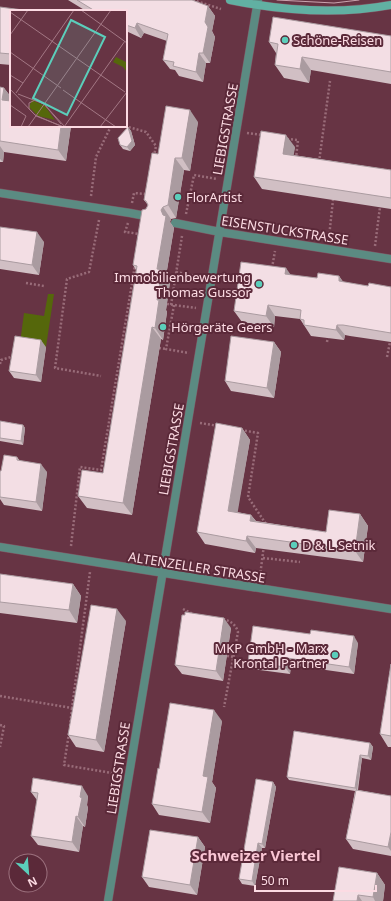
<svg xmlns="http://www.w3.org/2000/svg" width="391" height="901" font-family="'Noto Sans',sans-serif">
<style>
.green{fill:#55670b}
.lines{fill:none;stroke-linecap:round;stroke-linejoin:round}
.street-casing{stroke:#825261;stroke-width:9}
.secondary-casing{stroke:#825261;stroke-width:9}
.path{stroke:#996c79;stroke-width:2.5;stroke-dasharray:2 2;stroke-linecap:butt}
.street{stroke:#5b8b82;stroke-width:8}
.secondary{stroke:#61b0a2;stroke-width:8}
.tram{stroke:#cba4af;stroke-width:1}
.wall{fill:#d1bfc4}
.shaded-wall{fill:#aa9ba0}
.building{fill:#f3dee4;stroke:#aa9ba0}
.poi-dot{fill:#5bcebb;stroke:#5b2939;stroke-width:1.5}
.labels{text-anchor:middle;dominant-baseline:central;stroke-width:4;stroke-linejoin:round;paint-order:stroke}
.poi-label{font-size:13px;fill:#fcdbe3;stroke:#5b2939;text-anchor:start}
.street-label{font-size:13px;fill:#fcdbe3;stroke:#5b2939}
.quarter-label{font-size:15px;font-weight:bold;fill:#fac6d4;stroke:#5b2939}
.inset-road{fill:none;stroke:#a37784;stroke-width:1}
.view{fill:#5bcebb;fill-opacity:0.15;stroke:#5bcebb;stroke-width:2}
.inset-edge{fill:none;stroke:#fcdbe3;stroke-width:2}
</style>
<rect width="100%" height="100%" fill="#673444"/>
<path class="green" d="M48,294h6l-8,53 -26,-4 4,-30 20,3z"/>
<g class="lines">
<g class="street-casing">
<path id="street" d="M0,193l130,20 21,4
M175,223l45,9 171,27
M0,547l391,62
M108,901l150,-901"/>
</g>
<g class="secondary-casing">
<path id="secondary" d="M230,0c54,11 107,15 161,5"/>
</g>
<path class="path" d="M193,0l28,9
M125,126l21,6 10,14 -2,10
M247,133l15,2
M287,139l11,1 -2,18
M319,162l11,-81
M91,196l5,-39 15,-31
M132,203l2,-10 12,1
M186,214l8,-39 23,4
M99,220l-10,52 -22,7 -12,89 46,8
M128,223l-3,9 15,2
M329,237l4,-37
M375,246l5,-39
M272,268l3,-17
M176,272l25,5
M26,283l18,3
M167,304l29,4
M171,305l11,-69
M174,305l-8,44 23,4
M327,342l1,-6
M159,348l7,1
M387,357l3,-15
M0,364l1,-4 13,-4
M200,423l19,3
M241,430l17,3 -10,64 18,27
M71,546l9,-79 21,3 34,-205
M263,558l37,4
M260,576l4,-31
M183,609l10,5
M223,619c8,2 13,6 15,13l-14,75
M227,656l7,1
M0,696l72,12 18,-136
M0,725l4,1 -4,21
M70,726l2,-18
M69,733l-5,32 54,9"/>
<use href="#street" class="street"/>
<use href="#secondary" class="secondary"/>
<path class="tram" d="M277,0l57,3 25,-3"/>
</g>
<path class="wall" d="M68,0h124l16,6 7,10 -3,15 3,6 -5,26h-4l-3,19 -24,-6 -4,-6 -5,-1 -7,-9 4,-19 -23,-8 -3,5 -15,-7v-20h-40z
M0,7l11,4v54l-11,-1z
M391,36v48l-80,-14 -2,13 -25,-5 -9,-13 1,-12 -7,-11z
M0,87l4,1 7,9v29h60l-5,35 -62,-9 -1,10h-3z
M198,122l-8,49 -6,-1 -8,48 -5,1 -1,3 4,6 -8,48 4,6 -4,28 1,2 -4,28 -2,-1 -29,176 -45,-7 -9,-12 25,-23 33,-203 -3,-5 13,-56 2,-4 -4,-5 14,-46z
M128,127l3,4 4,14 -5,6 -7,-2 -3,-4z
M295,147l-2,8 98,15v39l-129,-20 -8,-12z
M0,227l44,15 -5,33 -39,-6z
M291,275l26,3 22,-2 4,6 25,4 23,1v55l-41,-6 -5,-1 -1,5 -33,-4 -11,-17 -25,-3 -1,11 -32,-5 -8,-11z
M274,342l7,10 -7,46 -43,-7 -6,-10z
M46,347l-5,35 -27,-4 -5,-7z
M0,421l23,4 2,3 -2,17 -23,-4z
M242,428l8,12 -13,72 14,3 5,6 70,11 34,-18 8,12 -5,36 -107,-14 -1,5 -50,-9 -8,-12z
M17,457l3,4 27,11 -5,39 -38,-6 -4,-6v-28h1z
M0,574l73,10 8,12 -4,27 -77,-10z
M126,621l-22,131 -28,-5 -8,-12z
M231,628l-8,53 -41,-7 -7,-9z
M358,643l-4,31 -63,-9 -1,9 -37,-5 -5,-7z
M391,664v83h-3l-8,-13z
M222,721l-10,61 4,6 -6,35 -51,-8 -7,-11 7,-35z
M370,743l3,4 -2,13 -9,-2 -4,32 33,6v60l-38,-7 -7,-10 9,-48 -66,-11 -2,-3z
M273,782l3,5 -11,61h-3l-7,38 -13,-2 -3,-5z
M31,792l57,4 -1,9 1,3 -3,19 -2,-1 -4,26 -41,-7 -7,-9 6,-36z
M198,837l7,10 -8,48 -48,-8 -7,-10z
M377,873l8,12 -2,16h-50z"/>
<path class="shaded-wall" d="M208,6l7,10 -3,15 3,6 -5,26 -7,-10 2,-31z
M137,23l7,10 -3,5 -6,-10z
M199,53l7,10 -3,19 -7,-10z
M302,57l9,13 -2,13 -9,-14z
M4,88l7,9v8l-9,-5z
M190,110l8,12 -8,49 -8,-13z
M61,126h10l-5,35 -8,-11z
M128,127l3,4 4,14 -5,6 -3,-4z
M286,135l9,12 -3,19 -9,-12z
M0,146l4,6 -1,10 -3,-3z
M175,158l9,12 -8,48 -8,-13z
M163,207l8,12 -1,3 4,6 -8,48 4,6 -4,28 1,2 -4,28 -8,-12 2,-59 6,-54 -2,-5z
M37,232l7,10 -5,33 -7,-10z
M286,268l7,10 -8,-4z
M339,276l8,11 -8,-6z
M268,305l7,11 -1,11 -8,-11z
M337,325l8,10 -1,5 -8,-10z
M152,327l9,12 -29,176 -9,-12z
M41,340l5,7 -5,35 -5,-7z
M274,342l7,10 -7,46 -7,-10z
M23,425l2,3 -2,17 -2,-4z
M242,428l8,12 -14,82 -8,-11z
M41,464l6,8 -5,39 -6,-9z
M360,514l8,12 -5,36 -8,-11z
M251,515l9,12 -10,-6z
M247,536l9,12 -1,5 -9,-12z
M73,584l8,12 -4,27 -8,-13z
M117,609l9,12 -22,131 -8,-12z
M224,618l7,10 -8,53 -7,-10z
M354,636l4,7 -4,31 -5,-7z
M287,658l4,7 -1,9 -5,-7z
M214,710l8,11 -10,61 4,6 -6,35 -8,-11 1,-36z
M370,743l3,4 -2,13 -3,-4z
M360,755l2,3 -5,33 -2,-3z
M273,782l3,5 -11,61 -3,-4z
M82,786l6,10 -1,9 1,3 -3,19 -7,-10 2,-20z
M76,816l7,10 -4,26 -7,-10z
M391,832v19l-3,-4z
M198,837l7,10 -8,48 -7,-10z
M258,843l4,5 -7,38 -3,-5z
M377,873l8,12 -2,16h-8l-2,-4z
M358,895l4,6h-5z"/>
<path class="building" d="M77,0h115l16,6 -3,16 3,5 -5,26h-4l-3,19 -23,-6 1,-4 -11,-2 5,-26 -31,-11 -2,5 -9,-3v-14h-31z
M0,7l23,3v1h-12v43l-11,-1z
M273,17l118,19v36l-89,-15 -2,12 -25,-4 3,-21 -9,-2z
M0,87l4,1 -2,12 9,1v25h50l-3,24 -58,-9z
M166,106l24,4 -8,48h-7l-7,47 -5,2 -2,3 2,5 3,1 -9,53 5,1 -5,30h2l-4,28 -3,-1 -29,176 -45,-7 4,-26 21,3 34,-207 -4,-1 9,-55 4,-1 2,-4 -2,-4 -2,-1 8,-47 6,1z
M128,127l4,14 -5,6 -7,-2 -2,-7z
M261,131l25,4 -3,19 108,16v28l-137,-21z
M0,227l37,5 -5,33 -32,-5z
M241,262l45,6 -1,6 32,4 1,-5 21,3v5l29,5 1,-3 22,4v46l-48,-8h-6l-1,5 -32,-5v-5l-4,-1 1,-9 -33,-5 -2,11 -32,-5z
M15,336l26,4 -5,35 -27,-4z
M231,336l43,6 -7,46 -42,-7z
M0,421l23,4 -2,16 -21,-3z
M216,423l26,5 -14,83 23,4 -1,6 76,11 3,-22 31,4 -5,37 -108,-15 -1,5 -49,-9z
M4,455l13,2v3l24,4 -5,38 -36,-5v-26h1z
M0,574l73,10 -4,26 -69,-8z
M91,605l26,4 -21,131 -28,-5z
M185,612l39,6 -8,53 -41,-6 7,-50h3z
M253,626l57,8 1,-4 43,6 -5,31 -62,-9 -2,9 -37,-5z
M391,664v72l-11,-2z
M170,703l44,7 -11,66 5,1 -6,35 -50,-8 6,-36 1,1z
M294,731l76,12 -2,13 -8,-1 -5,33 -68,-11z
M33,778l49,8 -2,11 2,1 -4,19 -2,-1 -4,26 -41,-6 7,-43 -7,-1z
M256,779l17,3 -11,62 -4,-1 -6,38 -13,-2z
M356,790l35,6v36l-3,15 -42,-8z
M150,830l48,7 -8,48 -48,-8z
M339,867l38,6 -4,24 -15,-2 -1,6h-24z"/>
<g class="poi-dot">
<circle cx="285" cy="40" r="4"/>
<circle cx="178" cy="197" r="4"/>
<circle cx="259" cy="284" r="4"/>
<circle cx="163" cy="327" r="4"/>
<circle cx="294" cy="545" r="4"/>
<circle cx="335" cy="655" r="4"/>
</g>
<g class="labels">
<g class="poi-label">
<text x="293" y="40">Schöne-Reisen</text>
<text x="186" y="197">FlorArtist</text>
<text x="251" y="277" text-anchor="end">Immobilienbewertung<tspan x="251" dy="15">Thomas Gussor</tspan></text>
<text x="171" y="327">Hörgeräte Geers</text>
<text x="302" y="545">D &amp; L Setnik</text>
<text x="327" y="648" text-anchor="end">MKP GmbH - Marx<tspan x="327" dy="15">Krontal Partner</tspan></text>
</g>
<g class="street-label">
<text transform="translate(225 129) rotate(-80)">LIEBIGSTRASSE</text>
<text transform="translate(285 230) rotate(9)">EISENSTUCKSTRASSE</text>
<text transform="translate(171 449) rotate(-80)">LIEBIGSTRASSE</text>
<text transform="translate(197 567) rotate(9)">ALTENZELLER STRASSE</text>
<text transform="translate(118 768) rotate(-81)">LIEBIGSTRASSE</text>
</g>
<g class="quarter-label">
<text x="256" y="855">Schweizer Viertel</text>
</g>
</g>
<g transform="translate(10 10)">
<rect width="117" height="117" fill="#673444"/>
<path d="M106,47l10,5 1,-5v15l-4,-5 -10,-5zM22,90l13,6 10,14 -17,-4 -9,-9z" fill="#55670b"/>
<path class="inset-road" d="M71,0l46,33M0,2l115,80M0,25l18,-25M0,42l51,36M0,65l13,8M0,79l26,27 28,11M53,80l53,37M6,83l58,-83M8,84l26,10 17,20M0,95l16,11 -5,11M18,117l83,-117M53,117l-28,-12 -6,-6v-6l6,-3 9,4 21,23M54,117l61,-86M90,117l27,-35"/>
<path class="view" d="M61,10l34,17 -38,78 -34,-17z"/>
<rect width="117" height="117" class="inset-edge"/>
</g>
<g transform="translate(28 873) rotate(154)"><circle r="19" fill="#5b2939" stroke="#9b707d"/>
<path d="M0-3L7 15L0 10L-7 15Z" fill="#5bcebb"/>
<text y="-6" font-size="11" font-weight="bold" text-anchor="middle" fill="#fcdbe3">N</text>
</g>
<path d="M255 885v6h121v-6" fill="none" stroke="#fcdbe3" stroke-width="2"/>
<text x="261" y="885" font-size="12" fill="#fcdbe3" stroke="#5b2939" stroke-width="3" paint-order="stroke">50 m</text>
</svg>
